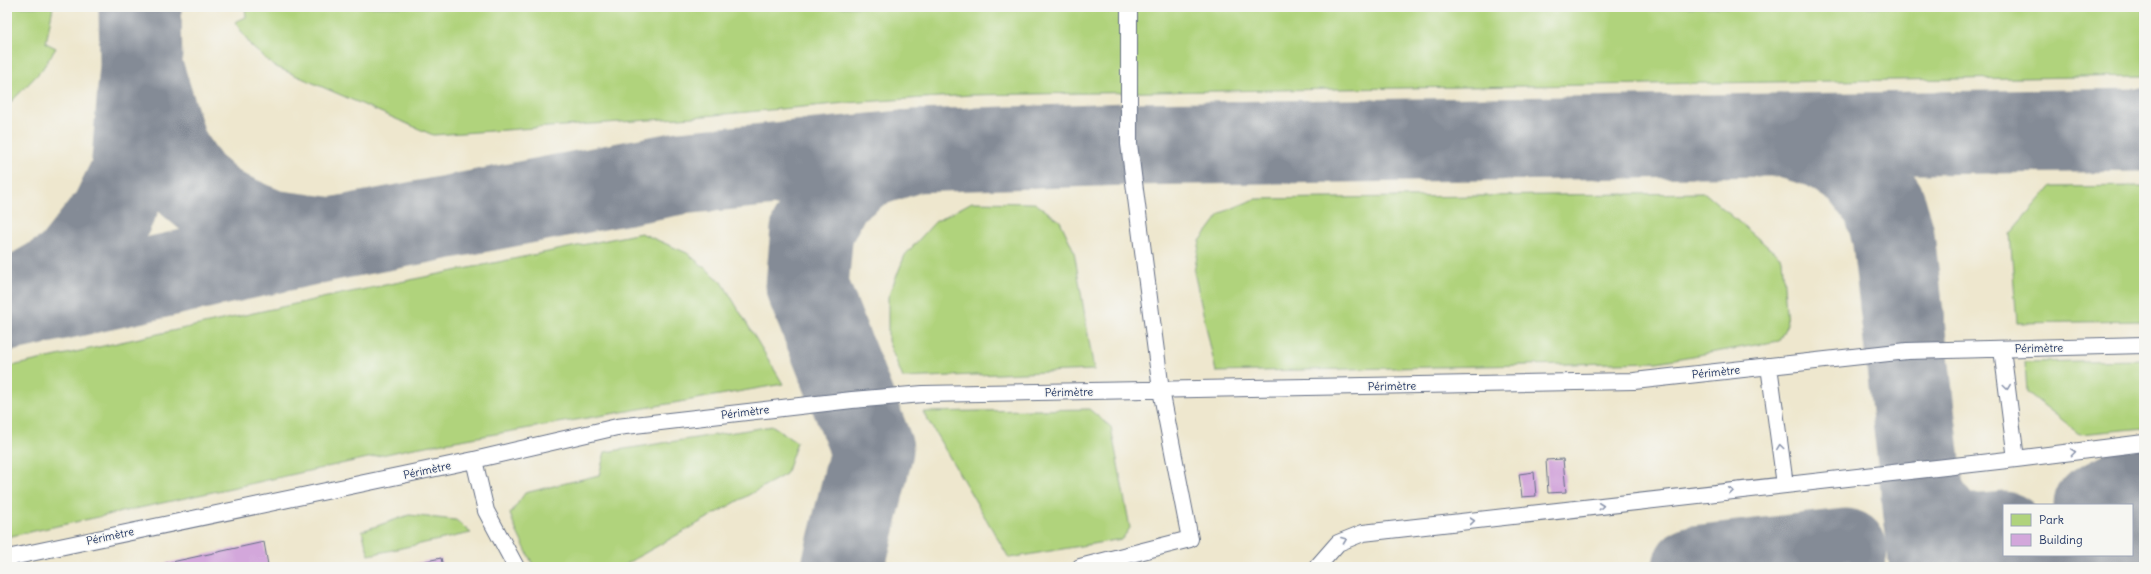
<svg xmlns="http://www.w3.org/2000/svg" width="2151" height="574" font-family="Delius,sans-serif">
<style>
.green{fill:#b0d37c;stroke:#66816d}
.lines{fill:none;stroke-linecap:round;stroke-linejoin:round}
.taxiway{stroke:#848b96;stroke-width:83}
.building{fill:#d3a7db}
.service-casing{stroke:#656f85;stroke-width:18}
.service{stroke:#fff;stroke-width:16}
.oneway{stroke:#8d97ae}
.labels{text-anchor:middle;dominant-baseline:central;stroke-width:3;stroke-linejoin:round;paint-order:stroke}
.street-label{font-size:11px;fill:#1b2f5e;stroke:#f6f6f2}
</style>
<rect width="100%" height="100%" fill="#f6f6f2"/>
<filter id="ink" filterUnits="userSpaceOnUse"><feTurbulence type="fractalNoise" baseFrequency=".025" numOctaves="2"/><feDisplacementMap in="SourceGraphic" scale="8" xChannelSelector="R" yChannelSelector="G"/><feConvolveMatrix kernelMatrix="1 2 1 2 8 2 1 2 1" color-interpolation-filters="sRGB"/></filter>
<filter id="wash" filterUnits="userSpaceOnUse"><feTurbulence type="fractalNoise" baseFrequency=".012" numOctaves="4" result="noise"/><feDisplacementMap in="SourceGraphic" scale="16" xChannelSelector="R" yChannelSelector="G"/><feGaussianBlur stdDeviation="0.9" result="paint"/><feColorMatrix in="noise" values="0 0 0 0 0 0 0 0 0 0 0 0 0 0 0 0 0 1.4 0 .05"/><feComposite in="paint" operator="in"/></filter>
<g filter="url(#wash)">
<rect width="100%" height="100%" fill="#eee7ce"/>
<path class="green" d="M7,7h46l-7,36 10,5 -15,23 -34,35z
M245,7h1899v69l-1173,19 -125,8 -153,14 -260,18 -159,-69 -23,-20 -16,-24 11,-5z
M2144,186v135l-127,2 -7,-89 41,-47z
M1705,193l77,66 5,65 -8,17 -122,21 -441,10 -22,-100 6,-31 21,-28 34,-14z
M972,202l63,1 25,18 14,30 20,119 -191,8 -15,-37v-44l17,-42 30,-33z
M641,233l46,20 35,29 61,102 -374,65 -402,88v-170l329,-72z
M2144,360v68l-64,6 -53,-42 -2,-30z
M1089,409l22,18 19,101 -8,11 -113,19 -86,-146z
M773,426l24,16 -11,32 -166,93h-86l-18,-37 -6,-16 15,-21 74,-18 6,-23z
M409,515l47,5 15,13 -102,22 -7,-24z"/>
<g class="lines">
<path class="taxiway" d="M145,79l22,70 23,35 30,25 50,22 55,7
M1780,135l45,13 34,23 25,33 9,31 38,332
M11,302l58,-34 42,-53 21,-43 9,-106 -1,-59
M7,310l325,-71 348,-66 233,-22 216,-7 1015,-14
M1922,494c25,43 33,44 82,39
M2095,505l37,-19 12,-1
M2056,555l5,9 -1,-9
M2120,555l15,12
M843,567l29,-118 -65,-163 5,-56 19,-37 33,-25 42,-14
M1694,567l152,-17"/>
</g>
<g id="blocks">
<path class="building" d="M1563,459l3,33 -18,1 -2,-33z
M1534,472l2,24 -14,1 -3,-23z
M264,542l4,23 -11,2h-108z
M441,558l2,9h-40l-1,-1z"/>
</g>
</g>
<g filter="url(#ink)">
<use href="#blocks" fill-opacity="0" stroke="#656f85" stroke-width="1"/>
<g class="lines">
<g class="service-casing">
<path id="service" d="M2002,349l14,110 128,-16
M1769,366l16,119
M474,460l12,51 30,56
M7,558l467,-98 143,-33 235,-27 71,-6 711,-13 273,-30 237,-6
M1080,567l110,-28 -29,-149 -32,-246v-137
M1317,567l21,-24 25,-10 653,-74"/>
</g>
<use href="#service" class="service"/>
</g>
<defs><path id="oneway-chevron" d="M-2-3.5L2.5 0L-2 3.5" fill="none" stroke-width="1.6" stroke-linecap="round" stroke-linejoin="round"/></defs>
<g class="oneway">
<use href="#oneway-chevron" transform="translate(2007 387) rotate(82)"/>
<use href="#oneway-chevron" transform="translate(1780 447) rotate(-98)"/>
<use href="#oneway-chevron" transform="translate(2073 452) rotate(-7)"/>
<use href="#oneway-chevron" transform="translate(1731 491) rotate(-6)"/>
<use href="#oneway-chevron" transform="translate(1601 506) rotate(-6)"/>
<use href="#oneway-chevron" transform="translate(1472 521) rotate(-6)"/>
<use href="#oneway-chevron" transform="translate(1344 540) rotate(-21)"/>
</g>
</g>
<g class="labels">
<g class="street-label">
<text transform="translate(2039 348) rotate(-1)">Périmètre</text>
<text transform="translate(1716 372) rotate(-6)">Périmètre</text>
<text transform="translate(1392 386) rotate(-1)">Périmètre</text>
<text transform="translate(1069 392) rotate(-1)">Périmètre</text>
<text transform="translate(745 412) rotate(-7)">Périmètre</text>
<text transform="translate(427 470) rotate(-12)">Périmètre</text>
<text transform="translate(110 536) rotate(-12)">Périmètre</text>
</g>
</g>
<rect width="2151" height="574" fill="none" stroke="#f6f6f2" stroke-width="24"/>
<rect x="2003" y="504" width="130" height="52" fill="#f6f6f2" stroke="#9ea6b7"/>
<rect x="2011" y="514" width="20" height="12" fill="#b0d37c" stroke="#9ea6b7"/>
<text x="2039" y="524" font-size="12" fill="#1b2f5e">Park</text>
<rect x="2011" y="534" width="20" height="12" fill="#d3a7db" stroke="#9ea6b7"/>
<text x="2039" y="544" font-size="12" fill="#1b2f5e">Building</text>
</svg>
